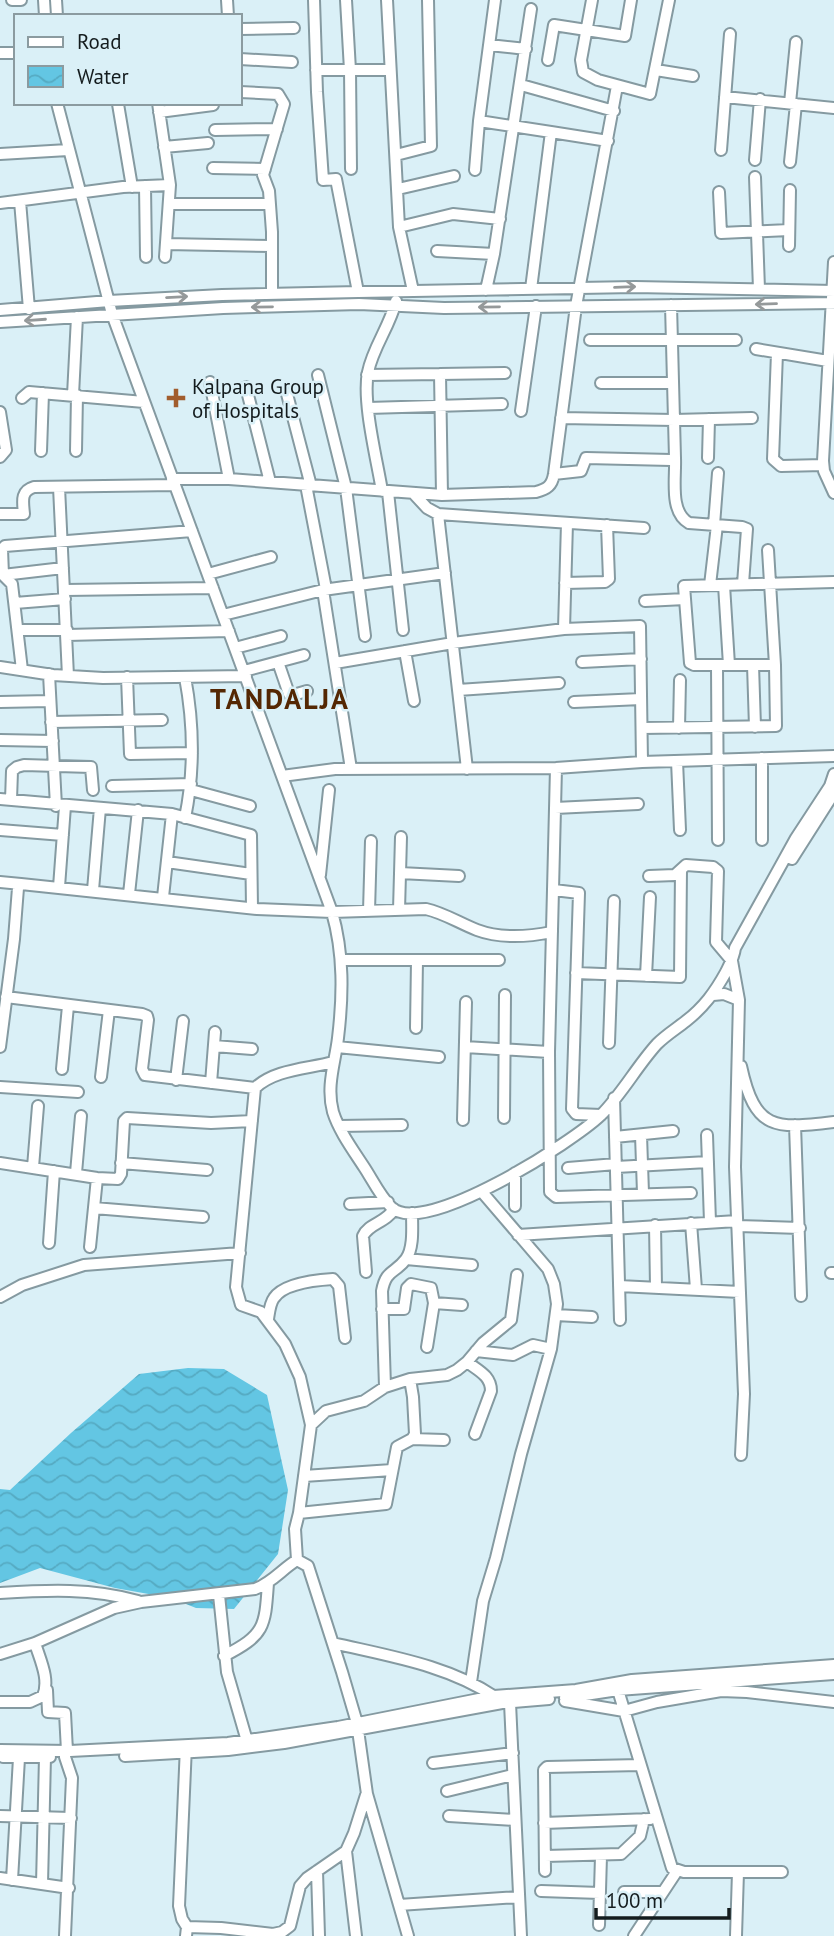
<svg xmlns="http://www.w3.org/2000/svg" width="834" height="1936" font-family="'PT Sans',sans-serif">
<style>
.water{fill:url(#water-waves)}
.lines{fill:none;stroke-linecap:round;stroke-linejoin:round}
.minor-casing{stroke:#859aa1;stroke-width:14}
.minor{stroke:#fff;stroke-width:10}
.oneway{stroke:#95999a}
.poi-dot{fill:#a15d2d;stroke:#daf0f7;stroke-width:2.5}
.labels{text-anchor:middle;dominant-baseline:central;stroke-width:5;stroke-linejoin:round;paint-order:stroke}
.poi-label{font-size:21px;fill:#141c1e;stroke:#daf0f7;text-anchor:start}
.district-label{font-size:28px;font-weight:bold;letter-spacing:2px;fill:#542703;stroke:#daf0f7}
</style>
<defs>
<pattern id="water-waves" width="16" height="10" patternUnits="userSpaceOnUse" patternTransform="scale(1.75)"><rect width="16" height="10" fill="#63c6e3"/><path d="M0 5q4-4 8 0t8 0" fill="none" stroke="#55aac2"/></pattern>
</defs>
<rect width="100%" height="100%" fill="#daf0f7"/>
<path class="water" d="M188,1368l36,1 43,26 21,95 -10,64 -44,55 -38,-1 -25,-10 -56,-10 -75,-20 -40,15v-94l10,1 61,-57 68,-59z"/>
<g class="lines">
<g class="minor-casing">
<path id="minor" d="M12,0h9
M44,0l1,16
M56,0l1,16
M227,0l1,16
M314,0l3,92 6,88 13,-1 22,113
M346,0l4,70 1,99
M387,0l12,227 14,64
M495,0l-16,121 72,11 -20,157
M592,0l-11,60 2,12 15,8 52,14 19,-94
M240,29l54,-1
M489,45l37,4
M0,53h16
M240,59l52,3
M548,60l6,-35 71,11 6,-36
M316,70h74
M656,70l37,6
M521,85l93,26
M240,92l38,2 6,10 -21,71 6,16 3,41v62
M725,97l109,11
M57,103l55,211 220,598c12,42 11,84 6,126 -3,25 -12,48 -5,74 6,19 20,38 31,55 8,12 16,29 27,40 32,32 183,-66 210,-92 21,-21 36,-49 56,-71 9,-9 19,-15 29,-23 18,-14 29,-29 40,-49 4,-8 8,-15 9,-24l61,-110 34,-52 4,-12
M790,103l6,-61
M118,104l14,83
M159,112l54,-7
M215,130l62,-1
M551,132l57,9
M164,147l44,-4
M721,150l9,-116
M0,154l68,-4
M396,155l35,-9 -3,-146
M755,160l5,-61
M790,162l6,-58
M213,168l52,1
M475,170l4,-49
M755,177l4,112
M145,186l1,71
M398,189l56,-13
M719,192l2,41 68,-3
M20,201l9,108
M0,203l123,-16 47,-2 -12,-82
M169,204h101
M399,227l54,-13 47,5
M166,244l106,2
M789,246l1,-56
M437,251l57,3
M165,257l5,-72
M834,262l-11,199 1,10 10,22
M486,290l8,-36 37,-245
M0,310l109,-9 113,-6 136,-3 277,-5 199,4
M0,322l223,-14 136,-4 85,4 390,-5
M590,340h146
M756,349l72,12
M777,353l-4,106 8,7 42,-1
M440,374l65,-1
M318,375l28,113 19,148
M367,375l73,-1 2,121
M210,382l19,97
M601,383h70
M246,387l24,95
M287,394l24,92
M73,395l4,-78
M22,398l7,-6 115,10
M368,408l134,-4
M521,411l15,-105
M0,412l6,38 -6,7
M561,418l113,2 78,-2
M41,451l2,-58
M76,451l1,-56
M675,458c1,20 -6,54 14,65l53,4 5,2 -4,55
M708,458l1,-39
M554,474l27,-3 5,-13 85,2 4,-2 -4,-153
M172,479h57l213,16 94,-3c11,-3 16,-6 18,-18l22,-168 41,-220
M306,485l20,104
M59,487l9,189
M382,491c-5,-31 -20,-89 -14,-119 5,-25 22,-46 28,-71
M388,492l15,138
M414,494l13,14 11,6 206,14
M0,514h24c-1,-12 -4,-23 10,-27l141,-2
M438,514l29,255
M714,525l4,-52
M208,574l63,-17
M3,575l60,-7
M565,583l40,-1 4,-3 -2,-54
M710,585l7,-60
M724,585l5,80
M65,590l148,-2
M645,601l40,-2
M15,603l50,-4
M223,615l100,-25
M564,629l76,-3 2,136
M19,630h48
M67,635l162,-4
M235,648l46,-12
M405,651l9,50
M278,662l11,32 4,1 14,-4
M582,662l59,-3
M335,663l118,-20 111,-14 3,-106
M717,665l1,175
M753,665l2,62
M775,665h-81l-4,-2 -6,-77 150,-4
M0,667l53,8 50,3 143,-2
M22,670l-10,-86 -9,-9 -1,-26 3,-3 187,-15
M244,671l60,-16
M49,674l7,132
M127,677l3,77 62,-1
M185,677c9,48 10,92 0,141
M458,690l101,-7
M0,702l50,-1
M574,702l67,-3
M51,722l111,-2
M642,728l134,-2 -1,-61 -7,-115
M679,728l1,-48
M0,740l53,1
M677,761l3,69
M556,768l-7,284 1,140 6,5 135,-4
M351,769l-28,-179 122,-17
M282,776l53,-7 221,-1 86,-6 192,-6
M112,786l79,-2
M191,790l59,16
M0,799l172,15 79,21 1,73
M11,800l1,-29 5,-4 7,-2 67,2 2,23
M555,808l83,-4
M0,830l63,5
M762,840v-82
M792,859l42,-66
M167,862l84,12
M400,873l59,3
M320,875l9,-85
M649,876l26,-1 11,-10 27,2 5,4 -2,71 16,19 7,39 -4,167 9,227 -3,61
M0,882l21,2
M59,887l6,-81
M93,890l7,-82
M554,890l25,3 -7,216 4,5 25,1
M129,894l9,-84
M163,897l9,-83
M399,910l2,-73
M369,911l2,-70
M341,960h158
M576,973l104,4 1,-107
M646,976l4,-79
M713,995l11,-1 15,6
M6,997l136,17 5,2 1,4 -6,49 3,6 110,13 -19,199 5,18 20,7 24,32 15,33 11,48 -12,88 -4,16 2,31
M416,1028l1,-68
M609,1043l5,-142
M214,1046l38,3
M0,1047l14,-108 4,-51 3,-4 236,25 75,3 94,-3c18,4 33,14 51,21 24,9 50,7 75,2
M337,1047l102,10
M465,1047l84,5
M741,1066c14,65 34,63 93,56
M62,1069l6,-63
M101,1077l8,-67
M176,1080l7,-59
M211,1083l4,-51
M0,1087l78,5
M255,1088c20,-19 53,-19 78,-26
M614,1098l6,222
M504,1118l1,-123
M463,1120l3,-118
M795,1125l6,171
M339,1126l63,-1
M641,1135l2,58
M707,1135l3,87
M615,1137l58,-6
M0,1163l97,15 21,1 3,-5 3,-53 3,-3 84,5 41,-2
M121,1163l86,7
M33,1167l5,-61
M616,1167l92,-5
M568,1168l48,-4
M76,1173l5,-57
M515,1173v33
M350,1204l38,-2
M94,1208l109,9
M691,1223l5,66
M655,1225l1,62
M737,1226l63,2
M518,1235l219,-14
M49,1243l5,-72
M90,1247l7,-69
M406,1259l66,6
M366,1272l-3,-36c6,-13 23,-13 31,-27
M831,1273h3
M619,1286l121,6
M0,1297l22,-12 62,-20 156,-12
M382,1309h22l3,-21 4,-4 20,4 3,15 28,2
M556,1315l36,2
M268,1319c1,-6 2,-16 6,-21 10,-15 43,-18 59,-19l6,7 6,52
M427,1347l7,-44
M476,1351l37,4 20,-10 18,4
M467,1362c12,9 24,14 24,29l-16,43
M385,1387l-3,-96c4,-22 13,-17 24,-32 8,-11 6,-32 6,-46
M311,1425l15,-14 38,-10 21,-14 25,-8 37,-4 10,-5 10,-8 16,-19 28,-23 6,-45
M412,1439l32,1
M304,1476l88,-6
M299,1513l87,-9 11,-57 15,-8 3,-5 -2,-37 -3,-18
M0,1593c49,-3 91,-5 138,8
M219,1595l8,77 20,69
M333,1643c55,13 115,22 162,54
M0,1654l35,-11 79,-35 27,-6 114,-13c17,-6 27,-20 42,-29l11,6 34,106 15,51 10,71 41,142
M224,1656c41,-21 41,-29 44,-73
M471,1682l12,-81 13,-43 25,-104 30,-105 6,-45 -3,-20 -6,-15 -66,-77
M47,1690l1,22 17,1 2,38
M618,1690l54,178 12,4h98
M565,1698l53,-8 216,-16
M565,1701l59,10 33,-9 64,-11 26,1 87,10
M0,1702h30l13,-6c7,-17 -3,-36 -8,-53
M510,1703l11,233
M186,1746l-7,160 3,13 5,8
M0,1750l70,1 158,-8 110,-16 156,-31 82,-6 56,-10 202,-15
M125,1756l103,-6 56,-7 218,-40 47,-4
M3,1757h47
M433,1763l80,-10
M447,1791l66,-16
M0,1816l71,2
M449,1816l66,4
M544,1823l106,-4
M346,1851l10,85
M545,1856l76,-2 19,-18 4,-17
M317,1871l2,65
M545,1871l-1,-101 3,-3 93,-2
M0,1878l69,10
M12,1880l7,-122
M42,1884l3,-127
M541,1891l59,2
M624,1892h39
M399,1905l120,-8
M599,1925l2,-69
M65,1936l7,-158 -7,-21
M186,1936l1,-9 34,1 52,6 9,-2 8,-6 10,-40 7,-8 39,-27 8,-18 12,-38
M634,1936l43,-65
M736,1936l2,-64"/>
</g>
<use href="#minor" class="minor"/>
</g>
<defs><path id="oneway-shaft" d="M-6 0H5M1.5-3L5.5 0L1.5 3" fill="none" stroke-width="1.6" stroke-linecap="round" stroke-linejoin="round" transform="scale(1.75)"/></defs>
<g class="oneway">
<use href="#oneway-shaft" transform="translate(625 287) rotate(-2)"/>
<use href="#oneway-shaft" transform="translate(177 297) rotate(-3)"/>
<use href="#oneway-shaft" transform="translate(766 304) rotate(178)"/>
<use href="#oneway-shaft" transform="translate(262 307) rotate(179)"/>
<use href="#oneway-shaft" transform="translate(489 307) rotate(179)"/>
<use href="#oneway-shaft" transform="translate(35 320) rotate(176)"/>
</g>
<path class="poi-dot" d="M172.5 387.5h7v7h7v7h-7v7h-7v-7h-7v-7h7z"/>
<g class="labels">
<g class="poi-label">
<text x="192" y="386">Kalpana Group<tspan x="192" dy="24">of Hospitals</tspan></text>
</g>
<g class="district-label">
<text x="280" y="698">TANDALJA</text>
</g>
</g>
<rect x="14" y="14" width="228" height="91" fill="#daf0f7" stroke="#8b9ba0" stroke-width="2"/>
<rect x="28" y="37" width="35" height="10" fill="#ffffff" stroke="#8b9ba0" stroke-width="2"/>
<text x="77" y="49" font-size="21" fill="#141c1e">Road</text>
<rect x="28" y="66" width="35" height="21" fill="url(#water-waves)" stroke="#8b9ba0" stroke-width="2"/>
<text x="77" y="84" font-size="21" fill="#141c1e">Water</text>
<path d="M596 1908v10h133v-10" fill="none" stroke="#141c1e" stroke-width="3.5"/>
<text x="606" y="1908" font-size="21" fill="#141c1e" stroke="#daf0f7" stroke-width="5" paint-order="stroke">100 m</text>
</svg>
